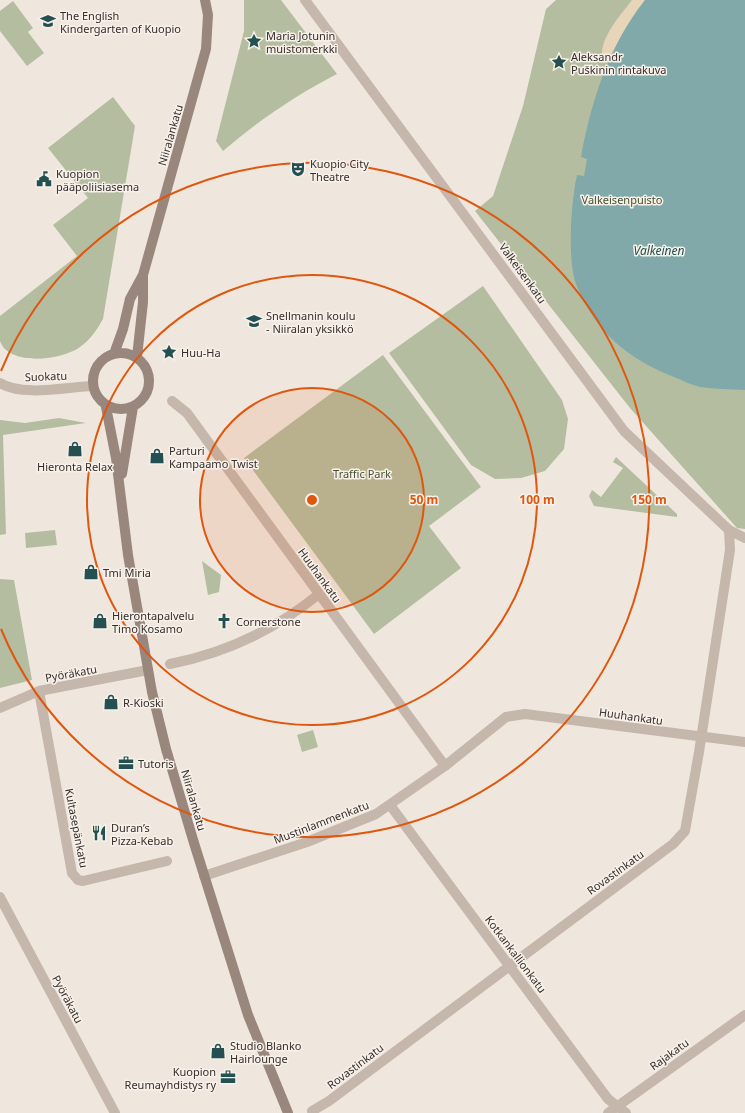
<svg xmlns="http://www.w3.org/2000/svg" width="745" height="1113" font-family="'Noto Sans',sans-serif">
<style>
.green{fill:#b4bda0}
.sand{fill:#e6d5b9}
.water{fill:#81a9a9}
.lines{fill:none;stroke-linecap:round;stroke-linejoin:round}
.minor{stroke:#c6b7ac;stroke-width:10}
.tertiary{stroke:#c6b7ac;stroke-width:10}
.secondary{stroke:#99867d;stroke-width:10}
.ring{fill:none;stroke:#df570e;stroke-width:2}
.labels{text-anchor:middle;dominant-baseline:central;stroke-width:3;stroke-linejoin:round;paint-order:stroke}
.poi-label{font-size:11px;fill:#352d2a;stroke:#f7f1ea;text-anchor:start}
.street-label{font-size:11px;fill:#352d2a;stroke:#f7f1ea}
.park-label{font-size:11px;fill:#465031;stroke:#f7f1ea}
.water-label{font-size:12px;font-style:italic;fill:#245051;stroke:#f7f1ea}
.centre{fill:#df570e;stroke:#f7f1ea;stroke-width:2}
.ring-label{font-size:12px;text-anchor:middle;font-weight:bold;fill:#df570e;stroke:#f7f1ea;stroke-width:3;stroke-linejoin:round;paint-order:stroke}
</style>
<rect width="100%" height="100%" fill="#efe7de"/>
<path class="green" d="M244,0h37l56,74c-41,21 -79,47 -114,77l-7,-10 28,-110z
M556,0h189v529l-8,-1 -107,-120 -155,-197 18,-15 30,-90 23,-97z
M13,1l20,27 -5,4 16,21 -17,13 -27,-35v-20z
M113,97l22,29 -32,193c-6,11 -13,21 -23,28 -17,13 -71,20 -80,-6 0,-7 0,-18 0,-25l77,-60 -24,-31 35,-27 -40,-50z
M483,286l79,114 6,19 -4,30 -19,22 -24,7 -26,1 -24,-14 -82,-112z
M383,355l98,132 -52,39 32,42 -87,66 -130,-176z
M59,418l27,5 -83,12 3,99 -6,1v-115l25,3z
M616,457l61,57v3l-83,-11 -5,-10 3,-6 9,7 22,-29 -10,-6z
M55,530l2,15 -31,3 -1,-15z
M202,561l19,14 -2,17 -11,3z
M0,579l14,1 18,100 -32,8z
M313,730l5,17 -16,5 -5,-17z"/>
<path class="sand" d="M632,0h13l-34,55 -9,3c-2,-21 18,-42 30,-58z"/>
<path class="water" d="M645,0h100v390c-15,-1 -31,-1 -45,-3 -9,-2 -18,-7 -26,-10 -46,-18 -80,-46 -98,-93 -9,-25 -5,-82 1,-109l7,1 3,-17 -6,-2c10,-55 28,-112 64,-157z"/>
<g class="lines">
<path class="minor" d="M305,0l319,431 105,99 16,8
M172,401l15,12 258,353
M170,664c56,-11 105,-34 149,-70
M39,691l33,182 6,7 5,1 84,-20
M0,708l39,-17 109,-21
M390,805l218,294 18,14
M0,897l115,216
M312,1111l17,-10 344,-257 12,-13 14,-79 31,-202 -1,-20
M608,1113l137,-98"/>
<path class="tertiary" d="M0,383c21,14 68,4 93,3
M204,876l103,-34 69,-28 69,-48 61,-49 19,-3 220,28"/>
<path class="secondary" d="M93 381a28 28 0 1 1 56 0a28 28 0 1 1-56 0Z
M114,354l9,-25 7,-30 13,-24 63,-226 2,-34 -3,-15
M137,357l6,-55v-25
M106,407l10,51 12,97 24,137 14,57 28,94 54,172 40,98
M122,474l11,-67"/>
</g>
<circle cx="312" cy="500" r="112" fill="#df570e" fill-opacity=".12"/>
<g class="ring">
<circle cx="312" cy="500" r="112"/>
<circle cx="312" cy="500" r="225"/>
<path d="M1 371A337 337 0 1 1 1 629"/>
</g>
<defs>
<g id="school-bare" transform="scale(1.2)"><path d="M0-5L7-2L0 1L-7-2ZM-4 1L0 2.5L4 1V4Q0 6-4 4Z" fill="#245051" stroke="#f7f1ea" stroke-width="2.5" paint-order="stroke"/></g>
<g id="sight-bare" transform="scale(1.2)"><path d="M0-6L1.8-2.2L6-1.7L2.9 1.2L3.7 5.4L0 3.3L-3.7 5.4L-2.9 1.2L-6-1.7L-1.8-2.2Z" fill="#245051" stroke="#f7f1ea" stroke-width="2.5" paint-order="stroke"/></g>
<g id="theatre-bare" transform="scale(1.2)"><path d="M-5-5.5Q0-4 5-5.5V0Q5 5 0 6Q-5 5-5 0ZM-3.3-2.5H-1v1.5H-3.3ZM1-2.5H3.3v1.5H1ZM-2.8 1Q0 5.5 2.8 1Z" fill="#245051" stroke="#f7f1ea" stroke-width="2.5" paint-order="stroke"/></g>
<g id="civic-bare" transform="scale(1.2)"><path d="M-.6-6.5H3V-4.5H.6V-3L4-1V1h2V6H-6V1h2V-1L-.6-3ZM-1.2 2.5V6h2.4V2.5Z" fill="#245051" stroke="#f7f1ea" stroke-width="2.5" paint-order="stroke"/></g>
<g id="shop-bare" transform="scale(1.2)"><path d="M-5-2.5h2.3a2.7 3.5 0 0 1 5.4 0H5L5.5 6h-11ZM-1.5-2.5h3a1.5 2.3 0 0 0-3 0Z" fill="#245051" stroke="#f7f1ea" stroke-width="2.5" paint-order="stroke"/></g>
<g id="church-bare" transform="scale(1.2)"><path d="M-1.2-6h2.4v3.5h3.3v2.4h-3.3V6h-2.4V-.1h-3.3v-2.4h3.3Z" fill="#245051" stroke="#f7f1ea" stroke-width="2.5" paint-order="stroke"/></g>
<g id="office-bare" transform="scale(1.2)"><path d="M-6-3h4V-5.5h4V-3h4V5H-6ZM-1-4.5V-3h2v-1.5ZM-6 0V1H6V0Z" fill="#245051" stroke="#f7f1ea" stroke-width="2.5" paint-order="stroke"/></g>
<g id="restaurant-bare" transform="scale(1.2)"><path d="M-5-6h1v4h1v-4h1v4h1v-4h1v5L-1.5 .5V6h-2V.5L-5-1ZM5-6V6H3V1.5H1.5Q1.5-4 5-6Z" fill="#245051" stroke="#f7f1ea" stroke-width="2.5" paint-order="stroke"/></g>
</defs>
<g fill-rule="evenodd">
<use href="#school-bare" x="48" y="21"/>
<use href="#sight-bare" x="254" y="41"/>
<use href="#sight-bare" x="559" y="62"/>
<use href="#theatre-bare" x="298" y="169"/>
<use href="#civic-bare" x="44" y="179"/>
<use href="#school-bare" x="254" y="321"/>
<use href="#sight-bare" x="169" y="352"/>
<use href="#shop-bare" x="75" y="449"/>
<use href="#shop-bare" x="157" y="456"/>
<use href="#shop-bare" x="91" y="572"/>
<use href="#shop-bare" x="100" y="621"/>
<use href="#church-bare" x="224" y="621"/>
<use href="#shop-bare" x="111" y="702"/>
<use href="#office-bare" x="126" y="763"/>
<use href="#restaurant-bare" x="99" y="833"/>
<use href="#shop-bare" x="218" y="1051"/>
<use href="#office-bare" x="228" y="1077"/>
</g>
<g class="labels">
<g class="poi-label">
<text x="60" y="15">The English<tspan x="60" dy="13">Kindergarten of Kuopio</tspan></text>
<text x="266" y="35">Maria Jotunin<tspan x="266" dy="13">muistomerkki</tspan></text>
<text x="571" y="56">Aleksandr<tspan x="571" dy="13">Puškinin rintakuva</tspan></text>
<text x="310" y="163">Kuopio City<tspan x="310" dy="13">Theatre</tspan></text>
<text x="56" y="173">Kuopion<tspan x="56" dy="13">pääpoliisiasema</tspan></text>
<text x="266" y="315">Snellmanin koulu<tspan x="266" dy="13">- Niiralan yksikkö</tspan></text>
<text x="181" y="352">Huu-Ha</text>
<text x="169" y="450">Parturi<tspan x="169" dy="13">Kampaamo Twist</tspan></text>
<text x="75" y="466" text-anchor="middle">Hieronta Relax</text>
<text x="103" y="572">Tmi Miria</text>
<text x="112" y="615">Hierontapalvelu<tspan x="112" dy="13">Timo Kosamo</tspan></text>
<text x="236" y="621">Cornerstone</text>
<text x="123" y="702">R-Kioski</text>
<text x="138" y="763">Tutoris</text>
<text x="111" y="827">Duran’s<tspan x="111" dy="13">Pizza-Kebab</tspan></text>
<text x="230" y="1045">Studio Blanko<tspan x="230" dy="13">Hairlounge</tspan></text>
<text x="216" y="1071" text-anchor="end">Kuopion<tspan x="216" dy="13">Reumayhdistys ry</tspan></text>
</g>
<g class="street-label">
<text transform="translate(170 135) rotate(-74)">Niiralankatu</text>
<text transform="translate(523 273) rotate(54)">Valkeisenkatu</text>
<text transform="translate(46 376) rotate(-2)">Suokatu</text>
<text transform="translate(320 575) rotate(54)">Huuhankatu</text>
<text transform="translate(71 673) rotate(-10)">Pyöräkatu</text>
<text transform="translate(631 716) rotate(8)">Huuhankatu</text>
<text transform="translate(194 800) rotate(74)">Niiralankatu</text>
<text transform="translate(321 822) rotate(-21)">Mustinlammenkatu</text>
<text transform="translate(77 828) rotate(79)">Kultasepänkatu</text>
<text transform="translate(615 872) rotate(-36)">Rovastinkatu</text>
<text transform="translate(516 954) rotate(53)">Kotkankallionkatu</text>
<text transform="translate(68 999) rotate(62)">Pyöräkatu</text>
<text transform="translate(669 1054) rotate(-36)">Rajakatu</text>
<text transform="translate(355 1066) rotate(-37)">Rovastinkatu</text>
</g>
<g class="park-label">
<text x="622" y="199">Valkeisenpuisto</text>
<text x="362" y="473">Traffic Park</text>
</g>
<g class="water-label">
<text x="659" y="250">Valkeinen</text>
</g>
</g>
<circle cx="312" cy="500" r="6" class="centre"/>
<g class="ring-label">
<text x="424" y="504">50 m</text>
<text x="537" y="504">100 m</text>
<text x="649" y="504">150 m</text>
</g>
</svg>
